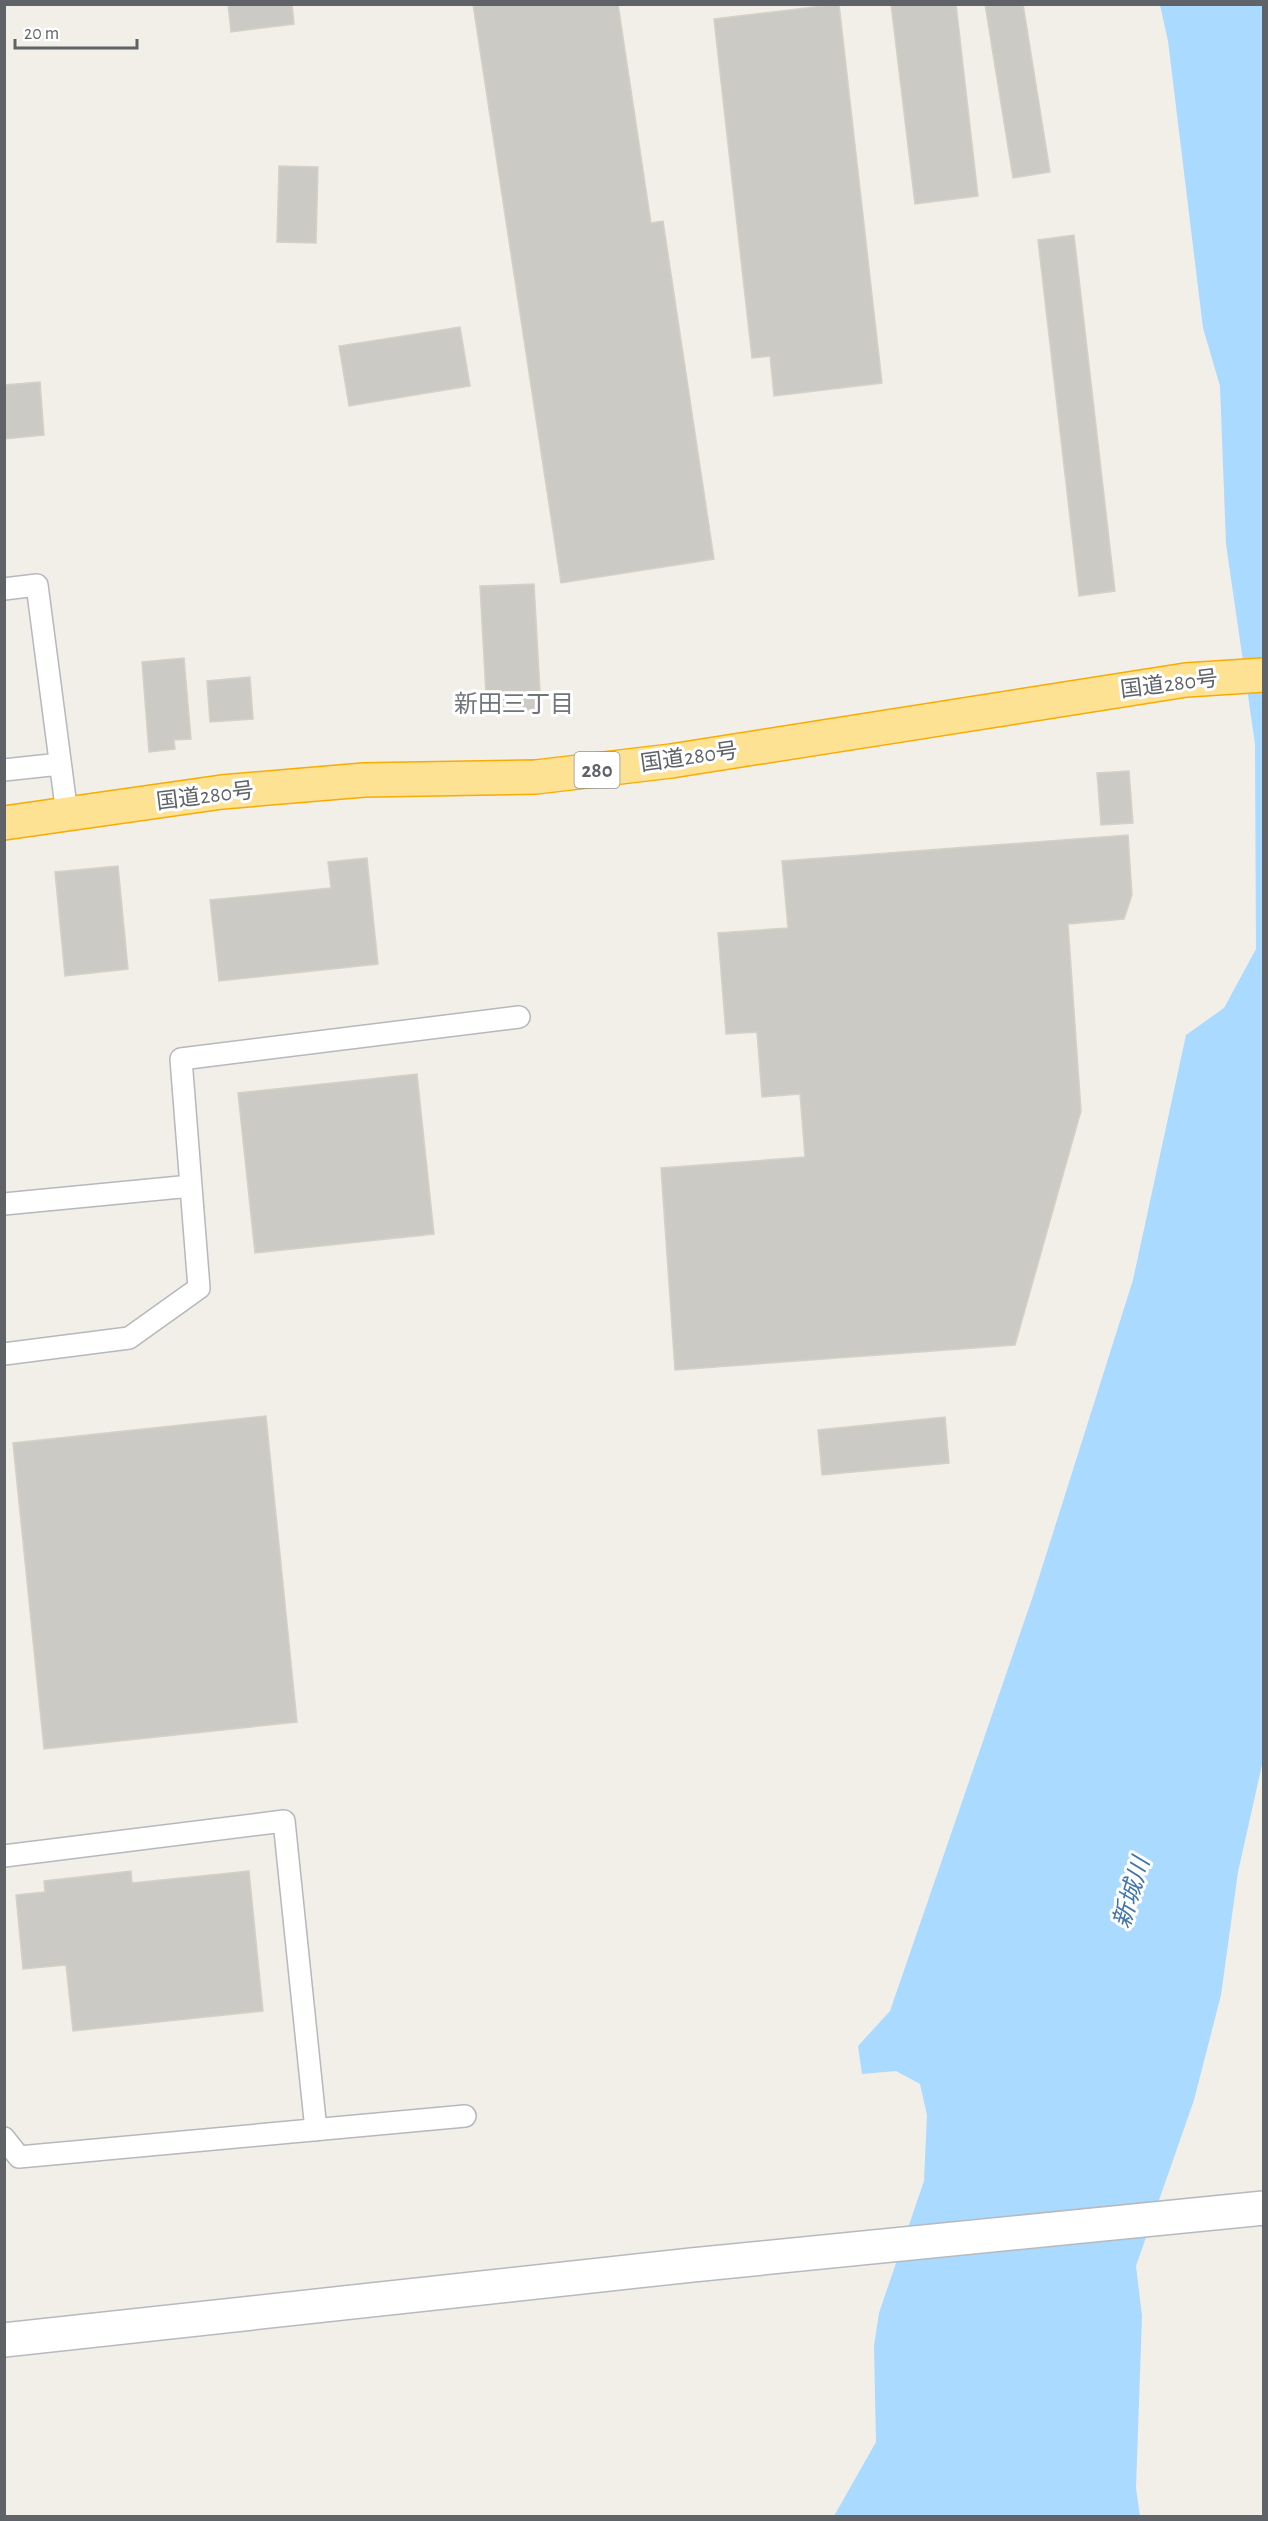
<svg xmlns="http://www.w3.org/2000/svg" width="1268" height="2521" font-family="'Alegreya Sans','Noto Sans JP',sans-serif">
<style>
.water{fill:#aadaff}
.building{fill:#cccac5;stroke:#d6d1c6;stroke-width:1.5}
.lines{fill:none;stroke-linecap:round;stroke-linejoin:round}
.lane-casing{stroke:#b5b8bc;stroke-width:24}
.secondary-casing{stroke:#b6babf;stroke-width:36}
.highway-casing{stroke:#f9ab00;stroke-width:36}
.lane{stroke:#fff;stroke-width:21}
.secondary{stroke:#fff;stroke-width:33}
.highway{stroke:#fde293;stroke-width:33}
.labels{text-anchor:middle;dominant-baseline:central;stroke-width:6;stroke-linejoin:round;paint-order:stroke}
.shield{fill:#fff;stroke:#8f9295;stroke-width:1.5}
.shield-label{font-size:21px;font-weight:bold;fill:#5f6368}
.street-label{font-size:22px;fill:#5f6368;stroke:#fff}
.neighbourhood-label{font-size:24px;fill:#70757a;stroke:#fff}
.water-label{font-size:24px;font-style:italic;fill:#4174aa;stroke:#fff}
</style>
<rect width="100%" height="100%" fill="#f1efe8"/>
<path class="water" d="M1160,5h103l1,1751 -26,116 -17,123 -27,105 -58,166 6,50 -6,172 4,28h-306l42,-74 -2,-96 5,-33 45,-132 3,-66 -7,-31 -24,-13 -34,3 -4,-28 32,-35 144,-418 99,-313 53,-245 38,-27 32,-59 -1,-205 -29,-200 -6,-158 -17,-58 -35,-287z"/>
<path class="building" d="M228,4h64l2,20 -63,8z
M473,4h145l33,219 12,-2 51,338 -153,24z
M839,4l43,379 -108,13 -4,-40 -18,2 -38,-339z
M891,4h65l22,192 -63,8z
M985,4h38l27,168 -37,6z
M279,166l39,1 -2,76 -39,-1z
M1074,235l41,356 -36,5 -41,-356z
M460,327l10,59 -121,20 -10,-60z
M40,382l4,53 -40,4v-54z
M534,584l7,125 -54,3 -7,-126z
M184,658l7,81 -17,1 1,9 -26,3 -7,-90z
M250,677l3,42 -43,3 -3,-41z
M1129,771l4,52 -32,2 -4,-52z
M1128,835l4,60 -8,24 -56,5 13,187 -66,234 -340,25 -14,-202 144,-11 -5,-63 -38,3 -5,-65 -31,2 -8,-101 70,-5 -6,-67z
M367,858l11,106 -159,17 -9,-81 121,-12 -3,-26z
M118,866l10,103 -63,7 -10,-104z
M417,1074l17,160 -179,19 -17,-160z
M266,1416l31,306 -253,27 -31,-306z
M945,1417l4,46 -127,12 -4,-45z
M131,1871l1,12 117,-12 14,140 -190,20 -7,-66 -43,4 -7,-74 29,-3 -1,-11z"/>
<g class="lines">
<g class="lane-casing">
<path id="lane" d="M4,589l33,-4 30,229
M4,770l56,-6
M4,1204l187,-18
M4,1354l125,-16 70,-50 -18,-229 338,-42
M4,1856l280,-35 32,309
M4,2138l15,19 446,-41"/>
</g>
<g class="secondary-casing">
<path id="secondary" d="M4,2340l688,-75 572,-57"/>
</g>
<g class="highway-casing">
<path id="highway" d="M4,823l218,-31 142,-12 172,-3 135,-16 515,-81 78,-5"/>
</g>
<use href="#lane" class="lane"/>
<use href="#secondary" class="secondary"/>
<use href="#highway" class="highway"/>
</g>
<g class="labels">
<rect class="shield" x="574.5" y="752" width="45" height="36" rx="4.5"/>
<g class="shield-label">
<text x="597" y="770">280</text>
</g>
<g class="street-label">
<text transform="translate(1169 684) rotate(-7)">国道280号</text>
<text transform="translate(689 757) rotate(-8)">国道280号</text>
<text transform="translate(205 796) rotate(-7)">国道280号</text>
</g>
<g class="neighbourhood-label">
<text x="514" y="705">新田三丁目</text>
</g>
<g class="water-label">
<text transform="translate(1132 1893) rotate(-73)">新城川</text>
</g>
</g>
<rect width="1268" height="2521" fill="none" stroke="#5f6368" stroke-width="12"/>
<path d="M15 39v9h122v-9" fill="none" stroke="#5f6368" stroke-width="3"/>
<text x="24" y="39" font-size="18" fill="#5f6368" stroke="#ffffff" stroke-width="4.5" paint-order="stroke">20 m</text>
</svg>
